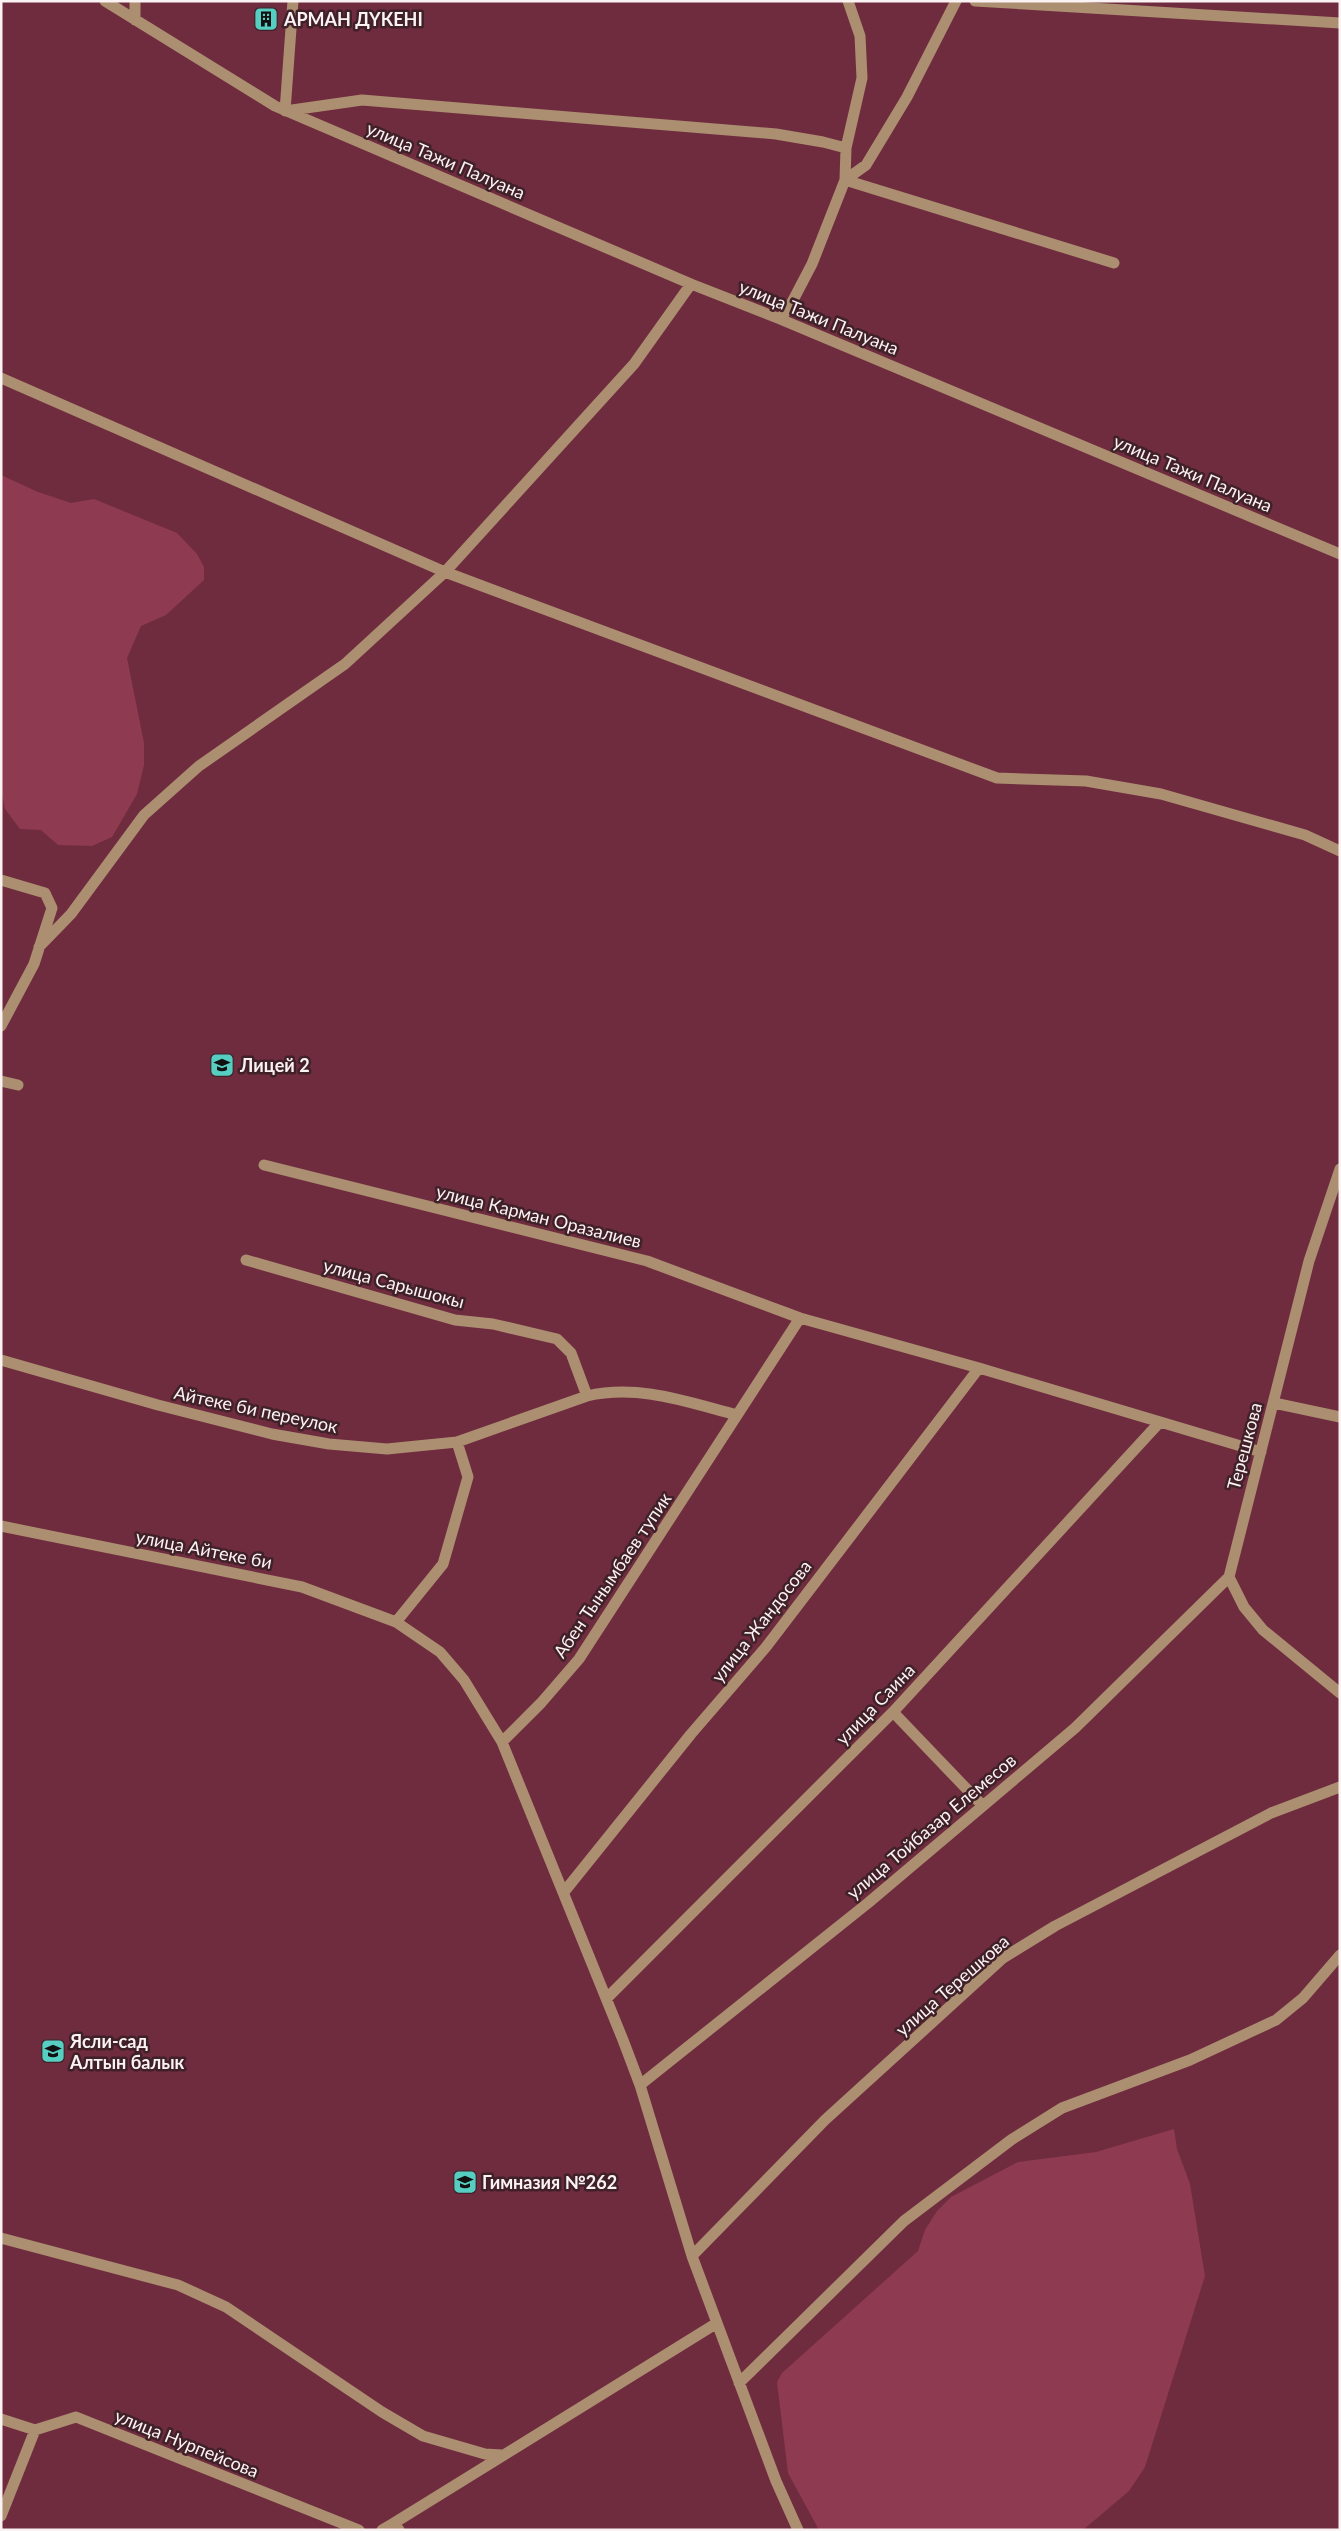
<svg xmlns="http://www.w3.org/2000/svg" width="1341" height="2531" font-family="Lato,sans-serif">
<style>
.green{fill:#8e3b51}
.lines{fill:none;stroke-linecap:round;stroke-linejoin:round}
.minor{stroke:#ac8e71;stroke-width:11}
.labels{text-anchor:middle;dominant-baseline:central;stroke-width:5;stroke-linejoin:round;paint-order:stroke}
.poi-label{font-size:18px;font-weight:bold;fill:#fbf2f4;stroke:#402128;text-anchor:start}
.street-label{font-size:18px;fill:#fbf2f4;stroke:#402128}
</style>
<rect width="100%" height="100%" fill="#6f2c3e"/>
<path class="green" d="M1,475l37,17 33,11 23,-4 83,34 20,21 7,13v13l-38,35 -25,11 -14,32 17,85v22l-7,29 -25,43 -20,9 -34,-1 -17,-15 -21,-1 -15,-20 -4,-19z
M1174,2129l3,20 13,35 15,92 -60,191 -16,24 -46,39h-264l-31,-57 -11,-91 5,-9 136,-122 7,-21 12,-19 14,-14 67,-35 78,-10z"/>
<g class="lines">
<path class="minor" d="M105,1l170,105 416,178 89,35 560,235
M293,1l-8,110 77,-11 414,34 47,8 23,6 -1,32 269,83
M975,1l365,22
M135,20v-19
M846,148l16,-70 -2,-42 -12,-35
M780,319l10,-13 22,-42 33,-84 21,-15 41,-68 49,-96
M1,378l444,194 552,206 89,3 75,13 144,41 35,16
M1,880l44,13 7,15 -18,56 -33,62
M39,947l32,-33 73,-99 55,-49 146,-102 100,-92 189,-208 57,-80
M1,1081l17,4
M264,1165l383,96 153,57 179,50 282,84
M1340,1169l-31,92 -80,316 15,30 19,23 77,63
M246,1260l209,60 38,4 64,15 14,14 16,43
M1,1360l157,45 114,29 57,10 58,5 70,-7 130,-46c52,-12 100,6 150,19
M1274,1403l66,14
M1,1526l301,61 94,35 44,30 24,28 38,62 121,298 17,45 52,171 84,225 22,49
M396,1622l47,-58 25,-87 -11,-35
M893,1712l90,94
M502,1742l39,-39 38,-44 221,-341
M564,1892l127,-158 75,-87 213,-279
M607,1998l286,-286 266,-289
M640,2085l228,-182 207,-175 154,-151
M1,2238l177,47 48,22 156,105 41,24 62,18 17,1
M692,2256l133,-136 178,-162 52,-32 216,-113 69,-26
M739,2383l165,-162 107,-81 51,-32 128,-48 86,-40 27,-22 37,-43
M1,2419l34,11 41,-13 283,113
M1,2516l34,-86
M394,2523l323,-200
M382,2530l12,-7 5,7"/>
</g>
<defs>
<g id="building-square" transform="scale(1.25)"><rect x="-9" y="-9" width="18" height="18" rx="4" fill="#57cec2" stroke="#402128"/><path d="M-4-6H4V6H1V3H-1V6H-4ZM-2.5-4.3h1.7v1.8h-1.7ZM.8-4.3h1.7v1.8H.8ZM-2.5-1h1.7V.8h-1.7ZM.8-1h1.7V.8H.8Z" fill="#111"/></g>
<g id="school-square" transform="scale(1.25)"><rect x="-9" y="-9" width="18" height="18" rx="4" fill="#57cec2" stroke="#402128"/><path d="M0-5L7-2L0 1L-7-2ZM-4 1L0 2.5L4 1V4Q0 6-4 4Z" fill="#111"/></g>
</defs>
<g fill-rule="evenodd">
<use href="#building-square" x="266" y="19"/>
<use href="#school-square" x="222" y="1065"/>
<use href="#school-square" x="53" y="2051"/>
<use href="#school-square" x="465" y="2182"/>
</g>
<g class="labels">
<g class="poi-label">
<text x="284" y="19">АРМАН ДҮКЕНІ</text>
<text x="240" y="1065">Лицей 2</text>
<text x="70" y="2041">Ясли-сад<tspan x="70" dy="21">Алтын балык</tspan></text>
<text x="482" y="2182">Гимназия №262</text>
</g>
<g class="street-label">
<text transform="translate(446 160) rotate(23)">улица Тажи Палуана</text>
<text transform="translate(819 317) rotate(22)">улица Тажи Палуана</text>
<text transform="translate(1193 473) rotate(23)">улица Тажи Палуана</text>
<text transform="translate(539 1216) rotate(14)">улица Карман Оразалиев</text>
<text transform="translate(394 1283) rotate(15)">улица Сарышокы</text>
<text transform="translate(256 1409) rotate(12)">Айтеке би переулок</text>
<text transform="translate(1244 1446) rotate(-75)">Терешкова</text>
<text transform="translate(204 1549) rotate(11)">улица Айтеке би</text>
<text transform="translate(612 1575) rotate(-56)">Абен Тынымбаев тупик</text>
<text transform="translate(761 1621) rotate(-52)">улица Жандосова</text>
<text transform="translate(875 1704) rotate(-46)">улица Саина</text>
<text transform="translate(931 1826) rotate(-40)">улица Тойбазар Елемесов</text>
<text transform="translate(952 1985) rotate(-41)">улица Терешкова</text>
<text transform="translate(187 2443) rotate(22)">улица Нурпейсова</text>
</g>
</g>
<rect width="1341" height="2531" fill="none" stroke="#fbf2f4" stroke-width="5"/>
</svg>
